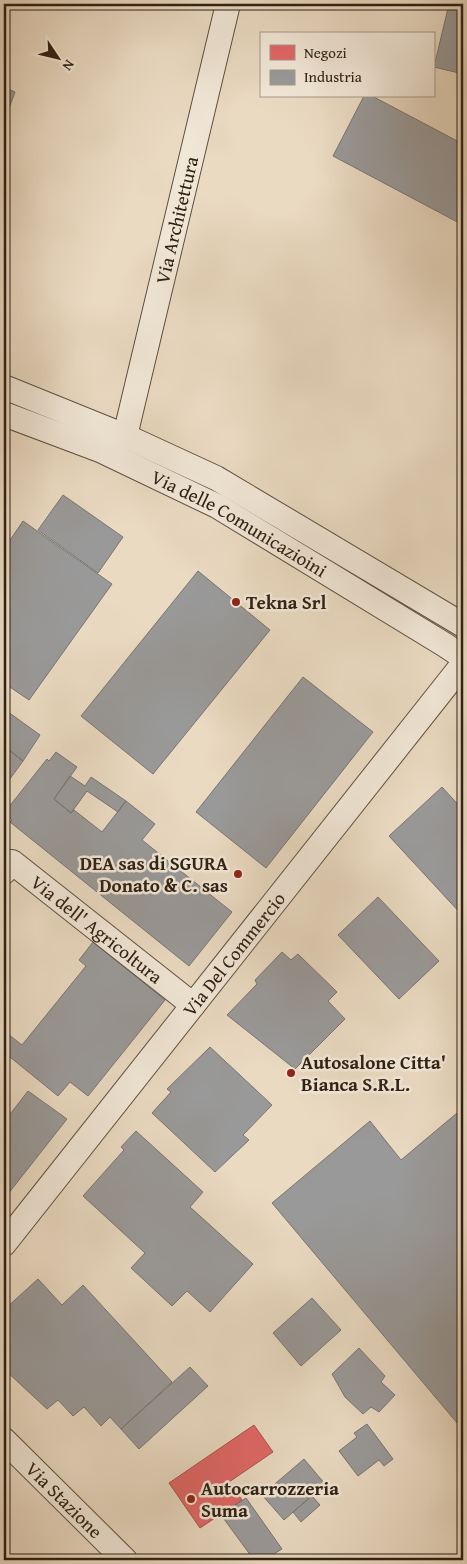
<svg xmlns="http://www.w3.org/2000/svg" width="467" height="1564" font-family="'Gentium Book Plus',serif">
<style>
.shops{fill:#e06666;stroke:#ab514d}
.industry{fill:#999;stroke:#797571}
.lines{fill:none;stroke-linecap:round;stroke-linejoin:round}
.minor-casing{stroke:#5e4f40;stroke-width:26}
.minor{stroke:#f1e7d7;stroke-width:24}
.poi-dot{fill:#8f2418;stroke:#f1e7d7;stroke-width:2}
.labels{text-anchor:middle;dominant-baseline:central;stroke-width:5;stroke-linejoin:round;paint-order:stroke}
.street-label{font-size:19px;fill:#2f2114;stroke:#f1e7d7}
.poi-label{font-size:19px;font-weight:bold;fill:#2f2114;stroke:#f1e7d7;text-anchor:start}
</style>
<rect width="100%" height="100%" fill="#eadac2"/>
<filter id="stains"><feTurbulence type="fractalNoise" baseFrequency=".004" numOctaves="4"/><feColorMatrix values="0 0 0 0 .2 0 0 0 0 .09 0 0 0 0 .02 0 0 0 .5 -.17"/></filter>
<radialGradient id="worn" r=".72"><stop offset=".6" stop-color="#630" stop-opacity="0"/><stop offset="1" stop-color="#630" stop-opacity=".3"/></radialGradient>
<path class="shops" d="M254,1425l19,27 -44,30 13,18 -42,28 -31,-45z"/>
<path class="industry" d="M449,4h14v70l-29,-7z
M4,87l11,5 -11,30z
M364,96h8l91,48v81l-130,-69z
M63,495l60,42 -25,36 -60,-43z
M23,521l89,63 -83,116 -25,-17v-134z
M198,571l72,59 -117,144 -72,-58z
M303,677l70,55 -107,136 -70,-56z
M4,709l36,26 -17,26 -19,-15z
M4,746l19,15 -19,26z
M56,752l21,15 -23,32 17,14 3,-3 28,22 24,-31 29,23 -13,16 90,72 -43,54 -179,-144 2,-2 -8,-7 43,-54 2,2z
M70,776l15,10 6,-9 35,24 -8,11 -31,-21 -16,22 -17,-14z
M442,787l21,23v106l-74,-80z
M378,897l61,64 -40,38 -61,-64z
M93,942l72,58 -77,96 -18,-14 -12,14 -53,-43 -1,2v-24l18,14 64,-79 -7,-6z
M282,952l9,8 7,-6 39,38 -9,9 17,18 -50,50 -68,-54 30,-31 -2,-4z
M210,1047l62,58 -29,30 6,5 -34,32 -63,-59 19,-21 -4,-3z
M28,1091l39,28 -63,80v-77z
M463,1108v322l-191,-227 98,-82 31,39z
M136,1131l67,61 -13,15 63,57 -43,48 -23,-21 -15,15 -41,-38 14,-15 -62,-57 41,-46 -3,-3z
M38,1279l24,26 21,-20 89,97 -51,47 -11,-12 -9,9 -17,-19 -11,9 -15,-16 -11,9 -43,-40v-59z
M312,1298l29,32 -40,36 -28,-33z
M359,1348l26,28 -4,6 14,13 -16,17 -8,-5 -8,7 -18,-17 -13,-23z
M190,1367l18,19 -69,63 -18,-20z
M367,1424l26,35 -9,7 -5,-6 -21,16 -19,-25 18,-14 -3,-4z
M304,1459l21,25 -41,36 -22,-25z
M312,1496l8,9 -19,17 -8,-10z
M246,1498l36,51 -18,11h-10l-33,-45z"/>
<g class="lines">
<g class="minor-casing">
<g id="minor">
<path d="M4,387l121,49 91,42 247,147"/>
<path id="s1" d="M4,414l96,36 117,56 228,139 18,12"/>
<path id="s2" d="M125,436l103,-432"/>
<path id="s3" d="M4,872l8,-10 181,143"/>
<path id="s4" d="M4,1244l459,-580"/>
<path id="s5" d="M4,1440l121,120"/>
</g>
</g>
<use href="#minor" class="minor"/>
</g>
<g class="poi-dot">
<circle cx="236" cy="602" r="5"/>
<circle cx="238" cy="874" r="5"/>
<circle cx="291" cy="1073" r="5"/>
<circle cx="191" cy="1499" r="5"/>
</g>
<g class="labels">
<g class="street-label">
<text stroke="none"><textPath href="#s2" startOffset="222">Via Architettura</textPath></text>
<text stroke="none"><textPath href="#s1" startOffset="260">Via delle Comunicazioini</textPath></text>
<text stroke="none"><textPath href="#s3" startOffset="121">Via dell' Agricoltura</textPath></text>
<text stroke="none"><textPath href="#s4" startOffset="370">Via Del Commercio</textPath></text>
<text stroke="none"><textPath href="#s5" startOffset="85">Via Stazione</textPath></text>
</g>
<g class="poi-label">
<text x="246" y="602">Tekna Srl</text>
<text x="228" y="863" text-anchor="end">DEA sas di SGURA<tspan x="228" dy="22">Donato &amp; C. sas</tspan></text>
<text x="301" y="1062">Autosalone Citta'<tspan x="301" dy="22">Bianca S.R.L.</tspan></text>
<text x="201" y="1488">Autocarrozzeria<tspan x="201" dy="22">Suma</tspan></text>
</g>
</g>
<rect width="467" height="1564" fill="none" stroke="#eadac2" stroke-width="20"/>
<rect x="5" y="5" width="457" height="1554" fill="none" stroke="#2f2114" stroke-width="2.5"/>
<rect x="10" y="10" width="447" height="1544" fill="none" stroke="#2f2114"/>
<rect x="260" y="32" width="175" height="65" fill="#f1e7d7" stroke="#a39889"/>
<rect x="270" y="45" width="25" height="15" fill="#e06666" stroke="#a39889"/>
<text x="304" y="58" font-size="15" fill="#2f2114">Negozi</text>
<rect x="270" y="70" width="25" height="15" fill="#999999" stroke="#a39889"/>
<text x="304" y="82" font-size="15" fill="#2f2114">Industria</text>
<g transform="translate(58 58) rotate(125)" stroke="#f1e7d7" stroke-width="4" paint-order="stroke">
<path d="M0-4L9 19L0 12L-9 19Z" fill="#2f2114"/>
<text y="-8" font-size="14" font-weight="bold" text-anchor="middle" fill="#2f2114">N</text>
</g>
<rect width="100%" height="100%" filter="url(#stains)"/>
<rect width="100%" height="100%" fill="url(#worn)"/>
</svg>
